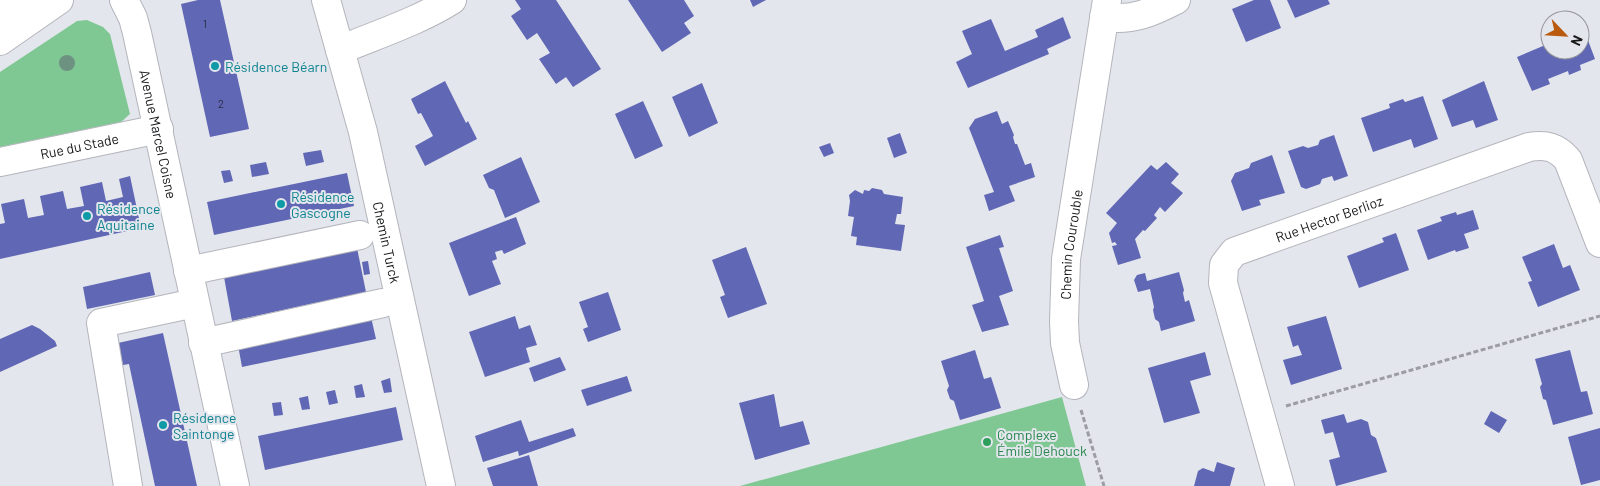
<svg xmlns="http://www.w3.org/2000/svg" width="1600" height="486" font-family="Barlow,sans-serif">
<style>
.green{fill:#80c893}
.building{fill:#6067b4}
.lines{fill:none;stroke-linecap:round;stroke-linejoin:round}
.minor-casing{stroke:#b4b5bc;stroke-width:30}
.major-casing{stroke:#b4b5bc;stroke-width:30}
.path{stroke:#9c9da2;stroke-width:3;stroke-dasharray:5 2.5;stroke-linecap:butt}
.minor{stroke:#fff;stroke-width:28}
.major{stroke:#fff;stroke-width:28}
.tree{fill:#6e9281}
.culture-dot{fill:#0f9aa8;stroke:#e4e6ed;stroke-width:2}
.leisure-dot{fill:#2e9e5b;stroke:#e4e6ed;stroke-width:2}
.labels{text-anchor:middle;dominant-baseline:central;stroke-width:4;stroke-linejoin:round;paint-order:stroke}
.number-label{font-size:11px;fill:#292c40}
.culture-label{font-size:14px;fill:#0d838f;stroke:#e4e6ed;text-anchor:start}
.street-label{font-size:14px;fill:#17181a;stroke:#e4e6ed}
.leisure-label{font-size:14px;fill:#27864d;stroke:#e4e6ed;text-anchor:start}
</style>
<rect width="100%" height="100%" fill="#e4e6ed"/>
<path class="green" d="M87,20l16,7 7,7 20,80 -9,8 -121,25v-75l77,-51z
M1062,397l24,89h-346z"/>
<path class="building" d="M198,0h22l29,129 -39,8 -29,-133z
M515,0h41l45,69 -28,18 -7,-10 -10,7 -17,-25 11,-6 -13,-20 -10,7 -16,-24 10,-7z
M628,0h56l10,16 -10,7 7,10 -29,19z
M750,0h16l-13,7z
M1254,0h16l11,28 -35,14 -14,-33z
M1287,0h41l2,4 -35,14z
M1063,17l8,21 -24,11 2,5 -81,34 -12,-26 16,-8 -10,-23 29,-12 14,32 33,-14 -3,-7z
M1586,35l9,24 -15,6 1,5 -12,5 -1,-4 -20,8 2,5 -18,7 -15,-34 33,-14v7h30v-13z
M445,81l21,42 2,-2 9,18 -52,27 -10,-20 18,-10 -12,-23 -3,1 -7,-15z
M1484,81l14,39 -22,8 -3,-8 -21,7 -10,-27z
M702,83l16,40 -29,14 -17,-40z
M1423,96l15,43 -24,9 -3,-9 -38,13 -12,-34 29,-10 -1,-4 14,-5 2,3z
M643,101l20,45 -28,13 -20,-45z
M997,111l5,13 6,-3 6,14 -1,2 2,7h2l8,21 6,-2 4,14 -26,9 6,15 -26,10 -5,-16 10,-3 -25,-64 6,-9z
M900,133l7,20 -13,5 -7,-20z
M1334,135l14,41 -14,5 -2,-5 -10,3 -2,5 -14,5 -5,-2 -13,-36 15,-5 5,2 10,-3 2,-5z
M830,143l4,10 -10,4 -5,-10z
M321,150l3,12 -18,4 -3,-13z
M1272,155l13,38 -26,7 2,5 -19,6 -11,-30 4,-8 14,-5 2,-5z
M521,157l19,45 -35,16 -11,-28 -5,-2 -6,-13z
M266,162l3,12 -17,3 -2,-12z
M1166,162l13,12 -8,9 12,10 -18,19 -5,-5 -6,8 3,3 -12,13 -2,-1 -8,9 6,19 -23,7 -6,-19 5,-1 -2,-3 -3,1 -3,-10 8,-10 -11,-10 45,-48 6,5z
M230,170l3,11 -9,2 -3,-12z
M347,173l7,33 -140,29 -7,-33z
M130,176l11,52 -141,31v-35l5,-1 -4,-19 23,-5 4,19 16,-3 -4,-19 23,-5 4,18 17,-3 -4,-19 22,-5 4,19 17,-4 -4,-18z
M872,188l10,2 2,4 19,3 -2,17h-4l-2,10 10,1 -4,26 -45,-6 1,-8 -6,-1 3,-19 -6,-1 2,-15 -1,-6 6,-5 8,4 1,-4 5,1z
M1473,210l6,19 -15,5 5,14 -13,4 -1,-2 -27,10 -11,-30 25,-9 -2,-4 16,-5 1,3z
M516,217l10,27 -22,10 -2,-4 -7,2 2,7 -5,2 9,23 -32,12 -20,-53z
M1396,233l13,37 -50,18 -12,-32 37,-14 -2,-4z
M1000,235l4,12 -5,1 14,43 -14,5 10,29 -27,7 -10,-27 12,-4 -18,-54z
M1554,244l9,24 7,-3 10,25 -42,17 -10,-25 4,-1 -10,-24z
M746,247l21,57 -39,14 -8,-21 5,-2 -13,-35z
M357,248l9,44 -134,29 -8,-44z
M368,261l2,13 -6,1 -2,-13z
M150,272l5,23 -68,14 -4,-22z
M1179,272l5,18 -1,3 2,9 4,-2 6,21 -34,10 -2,-9 -4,-3 -2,-9 1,-3 -4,-18 -12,3 -4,-12 3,-5 8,-2 2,8z
M608,292l13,38 -33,12 -5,-13 5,-2 -9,-25z
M515,316l4,13 11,-4 7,20 -11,3 4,14 -45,15 -16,-45z
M1326,316l16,53 -51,16 -8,-25 19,-5 -4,-10 -5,2 -6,-20z
M371,317l5,22 -134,28 -4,-22z
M32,325l8,4 15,12 2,5 -57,26v-33z
M163,333l34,153h-42l-26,-122 -6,1 -5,-22z
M975,350l9,29 7,-2 10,31 -41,12 -6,-19 -4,-2 -3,-9 2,-4 -8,-25z
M1570,350l11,42 6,-1 6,23 -40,11 -7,-25 -3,-1 -3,-12 2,-3 -7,-25z
M1205,352l6,23 -21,6 10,32 -36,10 -16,-55z
M560,357l6,13 -32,12 -5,-14z
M627,376l5,15 -45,15 -6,-16z
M390,378l2,14 -8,1 -3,-12z
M362,384l3,13 -9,1 -2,-12z
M335,390l3,13 -9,2 -3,-13z
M774,394l6,33 23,-6 7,23 -55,16 -16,-57z
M308,396l2,13 -8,1 -3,-12z
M281,402l2,13 -9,1 -2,-13z
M396,407l7,33 -138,30 -7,-34z
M1491,411l16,9 -8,13 -15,-9z
M1344,414l3,9 14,-4 7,3 3,13 5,3 11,34 -51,14 -7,-26 11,-3 -7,-25 -8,2 -4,-14z
M521,420l8,22 44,-14 3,8 -57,20 -1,-5 -35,11 -8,-26z
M1600,428v52l-19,5 -13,-48z
M529,455l9,31h-45l-6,-18z
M1217,462l18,6 -5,18h-36l4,-15 5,-3 11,4z"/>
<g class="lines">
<g class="minor-casing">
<g id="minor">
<path id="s1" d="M124,0l9,18 4,15 98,453"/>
<path id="s2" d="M326,0l37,132 78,354"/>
<path d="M1104,17c29,4 46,-4 72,-17"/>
<path d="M340,50c38,-16 77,-28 112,-50"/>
<path id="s3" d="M0,162l159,-33"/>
<path d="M188,271l172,-36"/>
<path d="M203,343l180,-40"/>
<path id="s4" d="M1074,385l-9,-42 -1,-22 2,-62 41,-259"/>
<path d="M128,486l-27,-163 94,-20"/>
<path id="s5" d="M1280,486l-57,-203 1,-18 10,-13 295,-105c17,-3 28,0 39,13l32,83"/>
</g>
</g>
<g class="major-casing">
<path id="major" d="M0,16l23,-16
M0,41l59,-41"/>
</g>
<path class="path" d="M1286,406l314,-90
M1081,410l23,76"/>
<use href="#minor" class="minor"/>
<use href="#major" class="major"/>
</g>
<circle class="tree" cx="67" cy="63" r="8"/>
<g class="culture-dot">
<circle cx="215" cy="66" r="5"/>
<circle cx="281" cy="204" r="5"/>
<circle cx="87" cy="216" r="5"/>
<circle cx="163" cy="425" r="5"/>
</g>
<circle class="leisure-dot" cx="987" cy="442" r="5"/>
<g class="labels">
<g class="number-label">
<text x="205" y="23">1</text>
<text x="221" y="103">2</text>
</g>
<g class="culture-label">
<text x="225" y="66">Résidence Béarn</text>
<text x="291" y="196">Résidence<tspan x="291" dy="16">Gascogne</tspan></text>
<text x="97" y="208">Résidence<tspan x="97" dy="16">Aquitaine</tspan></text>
<text x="173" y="417">Résidence<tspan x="173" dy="16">Saintonge</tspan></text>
</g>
<g class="street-label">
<text stroke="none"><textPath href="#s1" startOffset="139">Avenue Marcel Coisne</textPath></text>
<text stroke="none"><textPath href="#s3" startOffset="81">Rue du Stade</textPath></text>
<text stroke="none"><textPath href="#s5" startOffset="346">Rue Hector Berlioz</textPath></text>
<text stroke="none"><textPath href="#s2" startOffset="250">Chemin Turck</textPath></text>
<text stroke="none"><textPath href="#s4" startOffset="142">Chemin Courouble</textPath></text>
</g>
<g class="leisure-label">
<text x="997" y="434">Complexe<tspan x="997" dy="16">Émile Dehouck</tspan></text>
</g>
</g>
<g transform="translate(1565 35) rotate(115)"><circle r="24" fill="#e4e6ed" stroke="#929499"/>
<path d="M0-4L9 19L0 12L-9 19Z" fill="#b95a0f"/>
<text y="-8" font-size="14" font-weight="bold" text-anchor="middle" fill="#17181a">N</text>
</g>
</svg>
